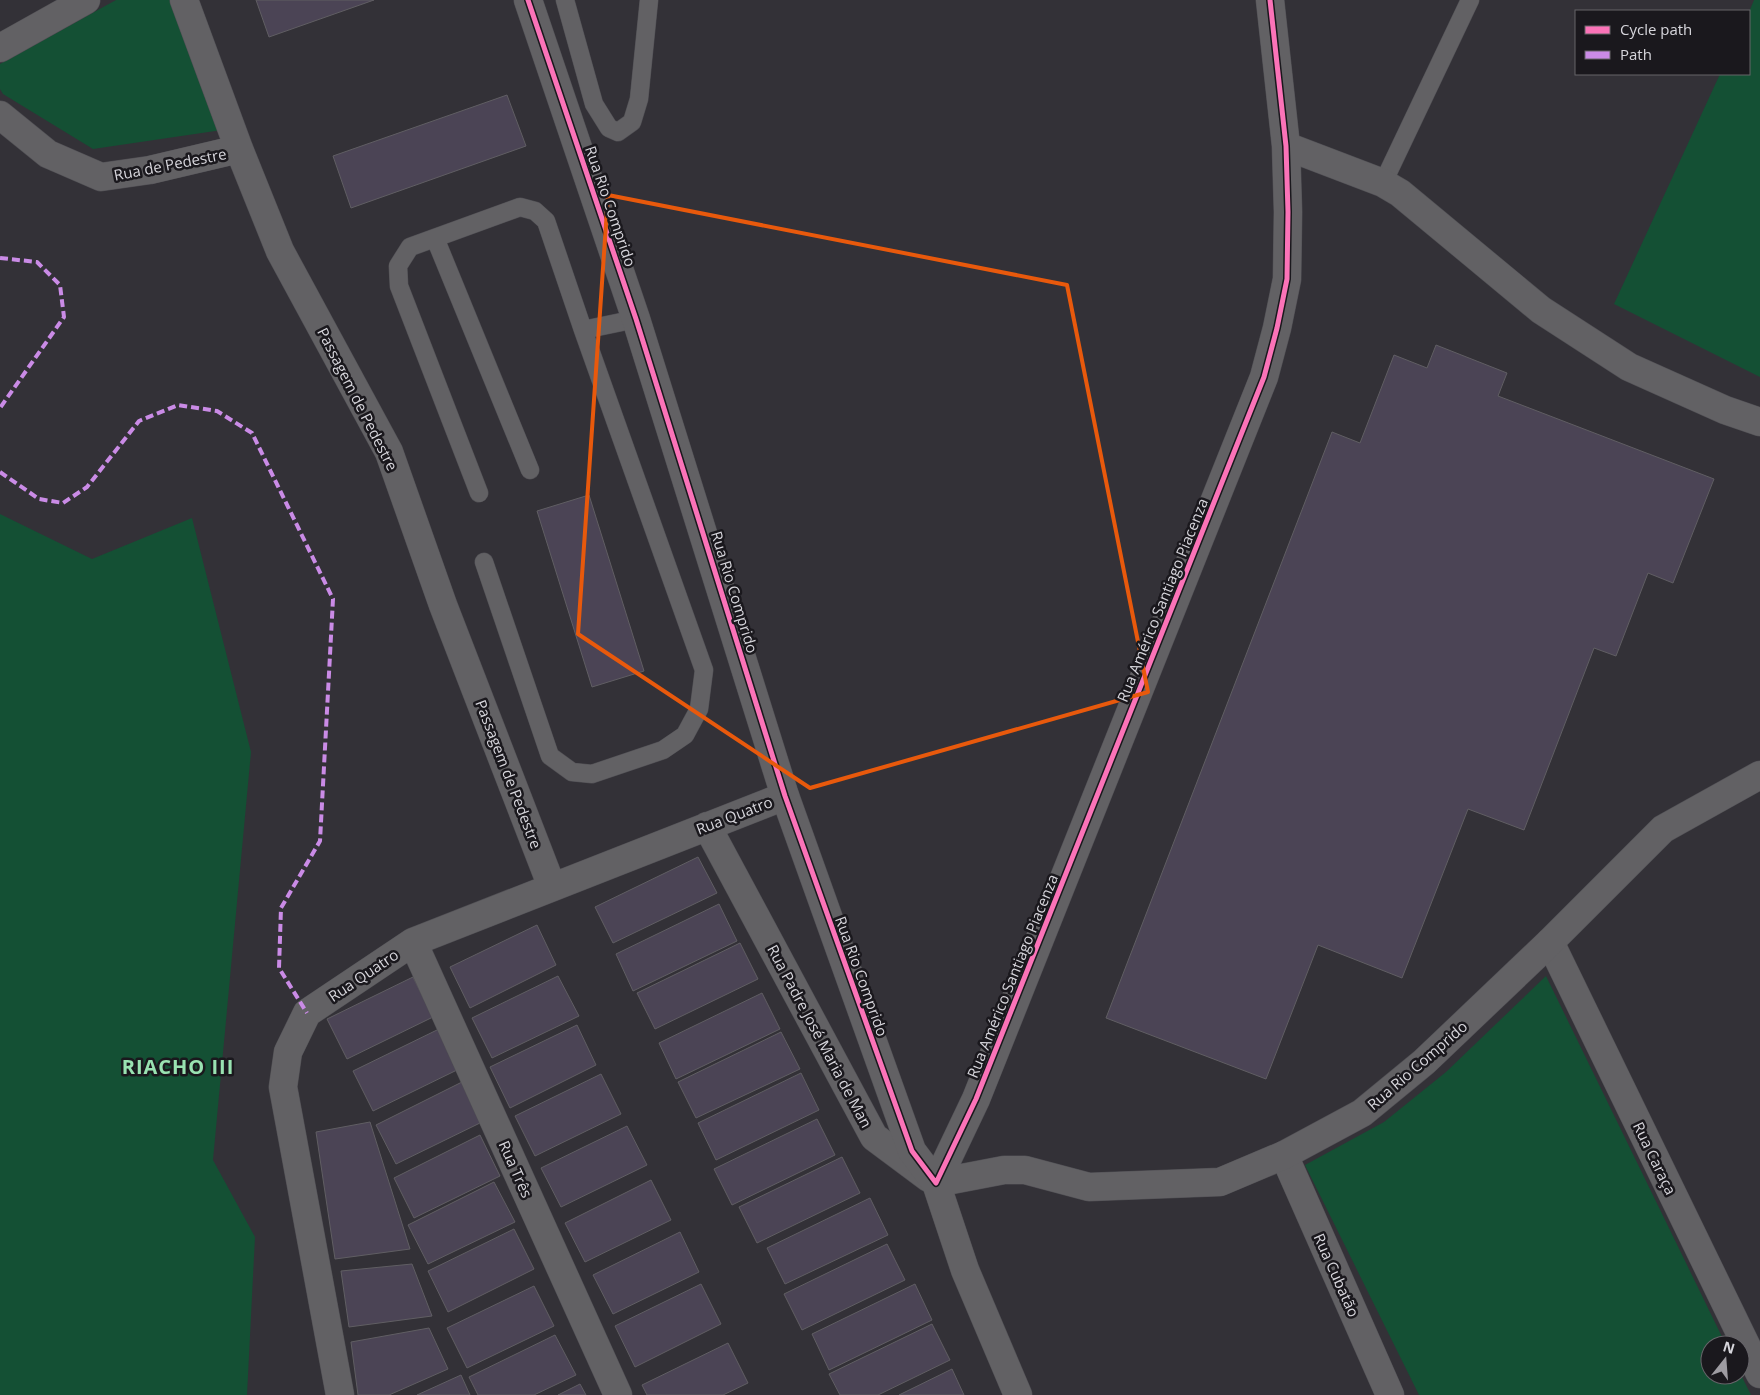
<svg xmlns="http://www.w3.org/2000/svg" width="1760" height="1395" font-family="'Open Sans',sans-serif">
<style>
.green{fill:#145034}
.building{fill:#4b4455;stroke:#605e63}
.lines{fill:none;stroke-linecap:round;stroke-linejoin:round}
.service-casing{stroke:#504f54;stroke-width:19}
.minor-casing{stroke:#504f54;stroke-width:29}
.tertiary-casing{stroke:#504f54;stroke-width:29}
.service{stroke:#626164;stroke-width:18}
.minor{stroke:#626164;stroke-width:28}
.tertiary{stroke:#626164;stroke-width:28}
.quiet{stroke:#ca8be6;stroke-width:4;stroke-dasharray:8 4;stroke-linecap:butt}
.cycleway-casing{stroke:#1a181d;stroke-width:8}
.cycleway{stroke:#fb73b8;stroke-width:5}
.marked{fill:none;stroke:#e8590c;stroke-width:4;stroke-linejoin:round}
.labels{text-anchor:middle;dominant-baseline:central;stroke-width:5;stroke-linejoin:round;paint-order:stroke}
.street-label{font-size:15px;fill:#d7d6dc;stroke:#1a181d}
.district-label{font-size:20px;font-weight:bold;letter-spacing:1px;fill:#99e2b1;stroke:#1a181d}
</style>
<rect width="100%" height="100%" fill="#333137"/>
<path class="green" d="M116,0h62l44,130 -129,19 -90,-55 -3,-5v-25z
M1754,0h6v377l-146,-73 106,-230h29v-62z
M0,514l92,45 100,-41 59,234 -38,408 42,77 -8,158h-247z
M1546,976l180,369h-16v30h30v-2l11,22h-332l-114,-230 79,-43 62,-50z"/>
<path class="building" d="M256,0h118l-105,37z
M507,95l19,51 -175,62 -18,-52z
M1436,345l71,28 -9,23 216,83 -41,104 -25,-10 -32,83 -22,-8 -70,182 -56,-21 -66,169 -84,-33 -52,134 -160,-61 226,-586 28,11 34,-88 33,13z
M589,495l55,176 -52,16 -55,-176z
M698,857l19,36 -104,50 -18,-36z
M719,904l18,37 -104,50 -17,-37z
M537,925l19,40 -86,43 -20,-41z
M740,943l18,36 -103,50 -18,-36z
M558,976l21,40 -87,42 -20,-40z
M413,977l20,40 -86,42 -20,-40z
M762,993l18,36 -104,50 -17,-36z
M577,1025l19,40 -86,43 -20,-41z
M439,1029l20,40 -86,42 -20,-40z
M781,1032l19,37 -104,49 -18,-36z
M801,1073l18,37 -103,50 -18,-37z
M601,1074l20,40 -86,42 -20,-40z
M462,1082l20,40 -86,42 -20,-39z
M817,1119l18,36 -103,50 -18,-36z
M370,1122l40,127 -75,10 -19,-127z
M627,1126l20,39 -86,42 -20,-39z
M480,1135l20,41 -86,42 -20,-40z
M842,1157l18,36 -103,50 -18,-36z
M651,1180l20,40 -86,42 -20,-39z
M494,1182l21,40 -87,42 -20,-39z
M870,1198l18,37 -103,49 -18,-36z
M514,1229l20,40 -86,43 -20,-41z
M680,1232l19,40 -86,42 -20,-39z
M887,1244l18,36 -103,50 -18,-36z
M412,1264l20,52 -83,11 -8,-56z
M701,1284l20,40 -86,43 -20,-41z
M915,1284l17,36 -103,50 -17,-36z
M534,1286l20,40 -87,42 -20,-40z
M932,1324l18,36 -72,35h-38l-11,-21z
M429,1328l19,41 -59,26h-31l-7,-53z
M555,1335l21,40 -42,20h-56l-9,-18z
M728,1343l20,40 -25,12h-76l-5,-10z
M952,1369l12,26h-65z
M461,1375l9,20h-53z
M580,1384l6,11h-28z"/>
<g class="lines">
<g class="service-casing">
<path id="service" d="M565,0l29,104 15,24 9,4 14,-10 7,-23 10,-99
M1383,183l87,-183
M435,238l95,232
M479,493l-80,-207 -1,-20 12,-19 110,-40 15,4 11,10 37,109 53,-11
M484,562l66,194 22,16 20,2 71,-24 22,-15 14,-26 5,-39 -121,-340"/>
</g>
<g class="minor-casing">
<path id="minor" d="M184,0l55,149 41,102 109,201 54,153 109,282
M0,48l86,-48
M0,115l48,39 53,23 49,-7 89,-21
M707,826l167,311 55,41
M413,942l205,453
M1550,942l210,432
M1284,1155l106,240
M340,1395l-57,-308 5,-35 19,-39 106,-71 372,-146"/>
</g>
<g class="tertiary-casing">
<path id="tertiary" d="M528,0l108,319 149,477 127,355 24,32 29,87 53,125
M1286,146l97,37 17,10 141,117 88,57 96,43 35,12
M936,1183l40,-84 288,-722 13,-49 10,-49 1,-67 -2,-66 -16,-146
M936,1183l68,-13h21l64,17 131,-5 64,-27 78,-42 62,-51 126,-120 113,-113 97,-54"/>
</g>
<use href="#service" class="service"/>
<use href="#minor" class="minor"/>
<use href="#tertiary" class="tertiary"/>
<path class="quiet" d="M0,258l37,4 23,23 4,32 -64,91
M0,472l39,27 24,4 24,-16 52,-66 39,-16 39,6 35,22 81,166 -13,242 -39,67 -2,60 28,45"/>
<g class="cycleway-casing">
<path id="cycleway" d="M528,0l108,319 149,477 127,355 24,32 40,-84 288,-722 13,-49 10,-49 1,-67 -2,-66 -16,-146"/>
</g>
<use href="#cycleway" class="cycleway"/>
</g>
<path class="marked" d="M608,195l459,90 81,407 -338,96 -232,-154z"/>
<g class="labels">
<g class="street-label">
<text transform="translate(170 164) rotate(-11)">Rua de Pedestre</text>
<text transform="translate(611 206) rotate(71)">Rua Rio Comprido</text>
<text transform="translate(358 399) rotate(63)">Passagem de Pedestre</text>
<text transform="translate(735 592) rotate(73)">Rua Rio Comprido</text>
<text transform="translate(1162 600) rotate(-68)">Rua Américo Santiago Piacenza</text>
<text transform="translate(509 774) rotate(69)">Passagem de Pedestre</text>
<text transform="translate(734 815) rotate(-21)">Rua Quatro</text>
<text transform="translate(363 975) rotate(-34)">Rua Quatro</text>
<text transform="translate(862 976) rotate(70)">Rua Rio Comprido</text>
<text transform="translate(1012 976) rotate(-68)">Rua Américo Santiago Piacenza</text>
<text transform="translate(820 1036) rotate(62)">Rua Padre José Maria de Man</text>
<text transform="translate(1417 1065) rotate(-41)">Rua Rio Comprido</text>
<text transform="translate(1655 1158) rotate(64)">Rua Caraça</text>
<text transform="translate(516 1169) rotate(66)">Rua Três</text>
<text transform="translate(1337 1275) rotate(66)">Rua Cubatão</text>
</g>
<g class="district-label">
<text x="178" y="1066">RIACHO III</text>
</g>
</g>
<rect x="1575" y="10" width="175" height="65" fill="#1a181d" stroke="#666469"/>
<rect x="1585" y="26" width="25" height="8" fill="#fb73b8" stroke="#666469"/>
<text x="1620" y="35" font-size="15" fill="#d7d6dc">Cycle path</text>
<rect x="1585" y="51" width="25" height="8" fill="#ca8be6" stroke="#666469"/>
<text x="1620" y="60" font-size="15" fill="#d7d6dc">Path</text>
<g transform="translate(1725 1360) rotate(17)"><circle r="24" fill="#1a181d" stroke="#666469"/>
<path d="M0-4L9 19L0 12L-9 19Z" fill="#9e9ca2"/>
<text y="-8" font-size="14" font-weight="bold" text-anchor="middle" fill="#d7d6dc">N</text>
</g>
</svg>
